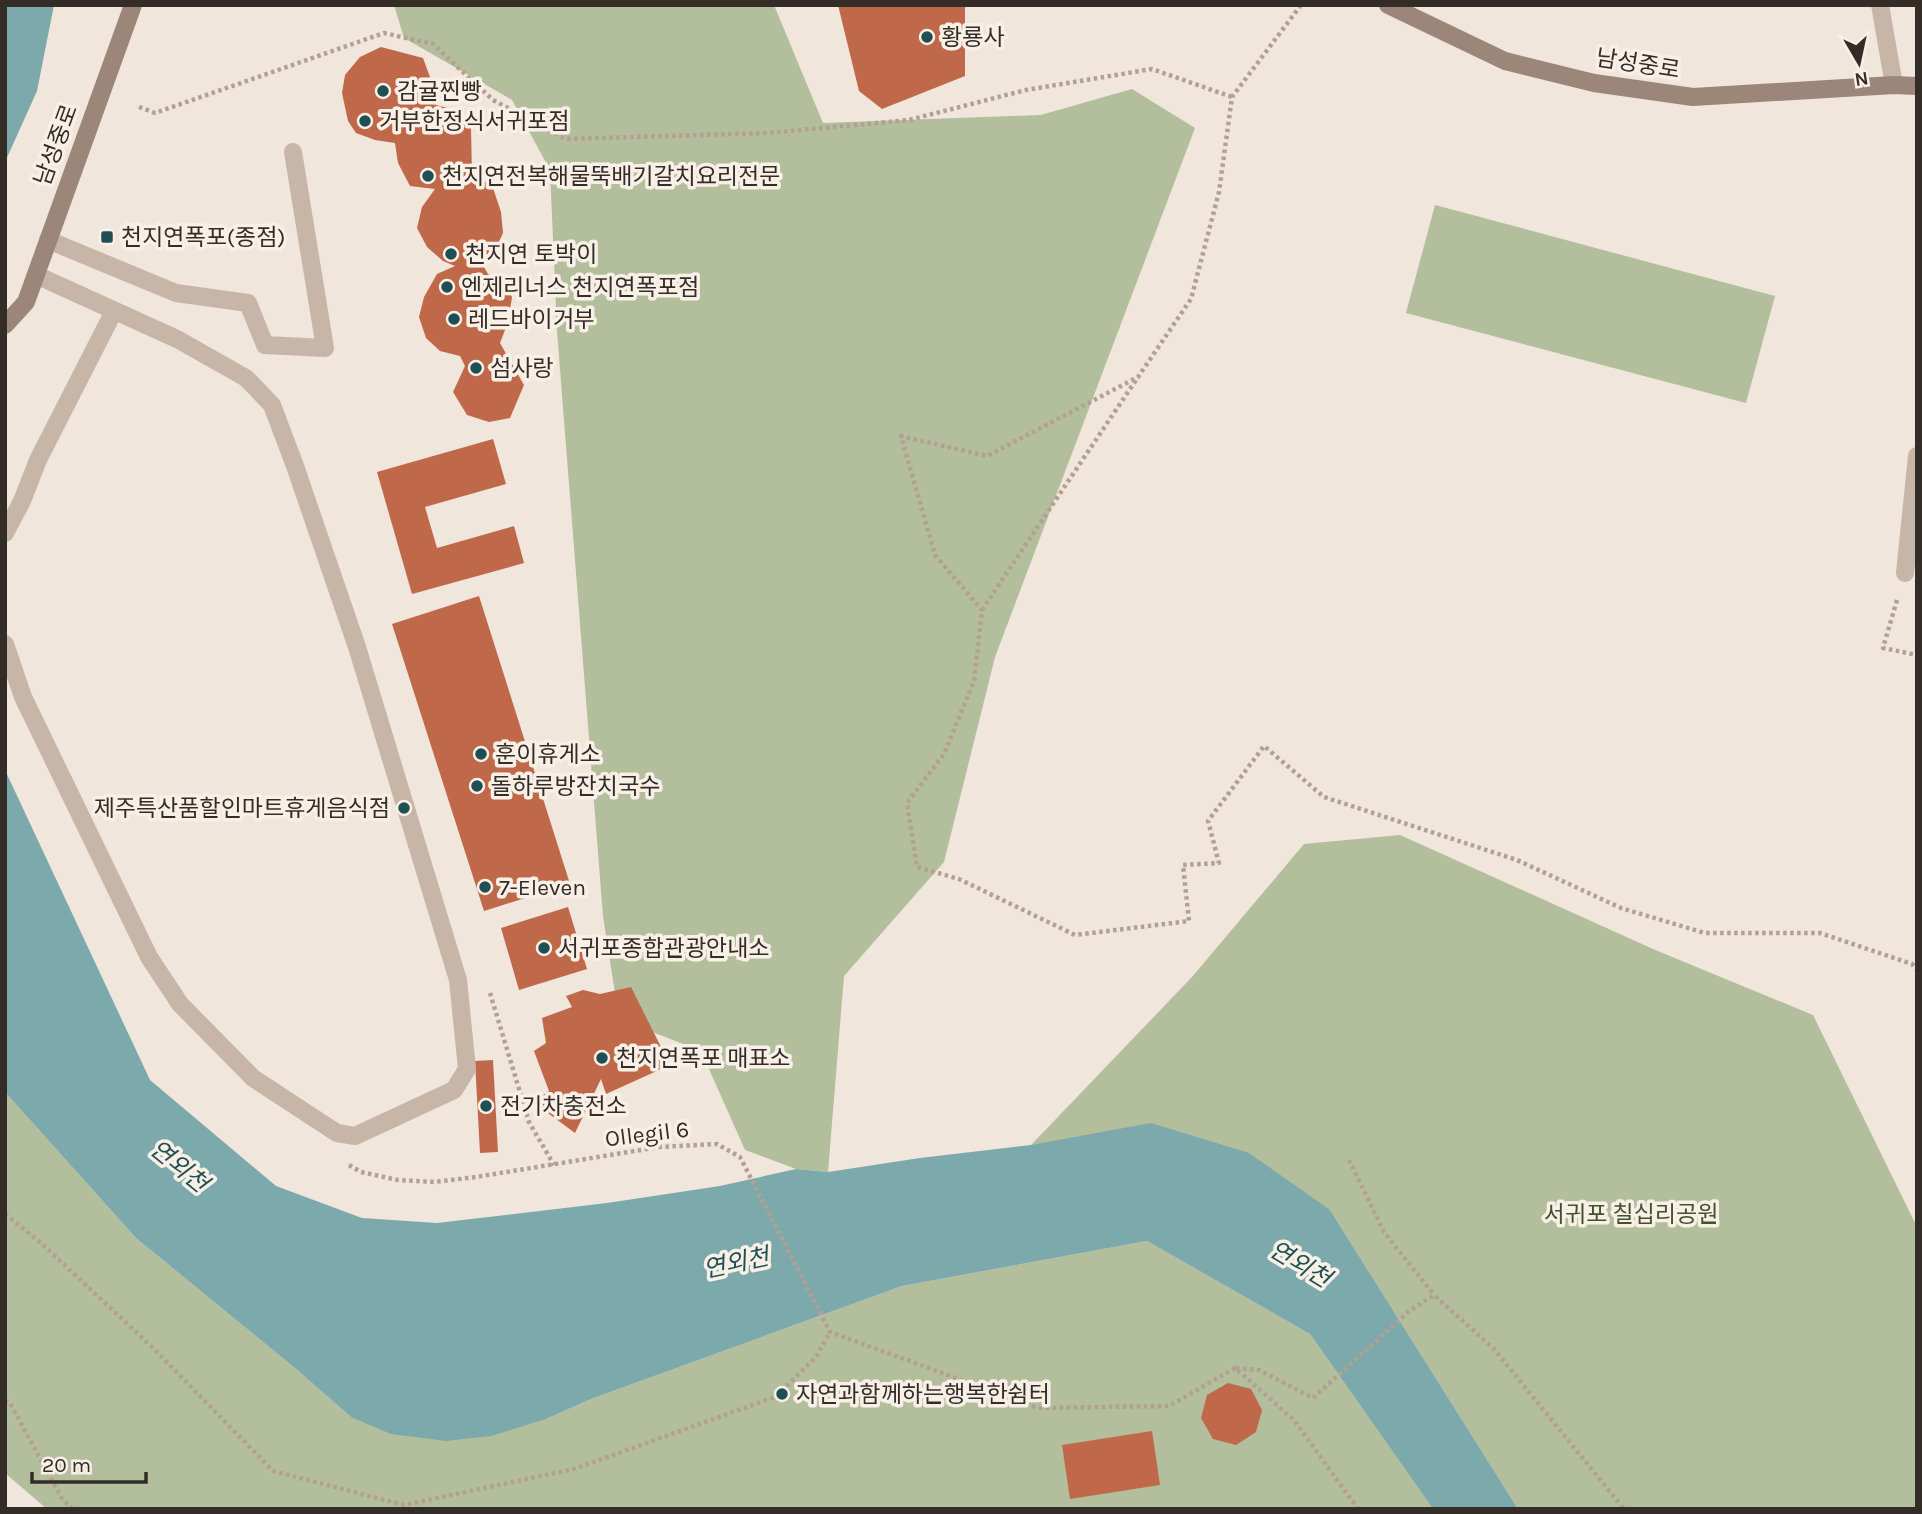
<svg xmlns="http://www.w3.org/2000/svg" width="1922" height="1514" font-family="Karla,'Noto Sans KR',sans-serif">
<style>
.green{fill:#b2be9c}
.water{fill:#7ca9ab}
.building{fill:#bf684a}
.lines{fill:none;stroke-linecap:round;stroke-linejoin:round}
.path{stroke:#b3a092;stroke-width:4.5;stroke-dasharray:3.5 3.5;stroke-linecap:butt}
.lane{stroke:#c7b6a8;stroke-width:18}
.street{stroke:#c7b6a8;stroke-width:18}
.secondary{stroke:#9b8679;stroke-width:18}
.poi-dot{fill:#204f53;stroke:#f8f0e7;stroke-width:2.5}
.labels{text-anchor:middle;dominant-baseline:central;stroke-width:7;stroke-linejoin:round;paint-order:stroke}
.poi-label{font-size:23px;fill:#342c27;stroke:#f8f0e7;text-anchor:start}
.street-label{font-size:23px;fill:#342c27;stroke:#f8f0e7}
.park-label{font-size:23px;fill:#43512d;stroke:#f8f0e7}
.water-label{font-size:24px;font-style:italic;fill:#204f53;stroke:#f8f0e7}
</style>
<rect width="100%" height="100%" fill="#f0e6db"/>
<path class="green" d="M394,5h380l49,118 218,-8 91,-26 63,39 -200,529 -51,205 -100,114 -16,196 -32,-3 -51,-19 -44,-99 -82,-32 -16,-103 -46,-585 -7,-161 -38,-70 -108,-62z
M1435,205l340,91 -29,107 -340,-90z
M1400,835l253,114 160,66 104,212v282h-399l-188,-299 -299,-65 161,-168 112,-133z
M5,1092l131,146 160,131 55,48 195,2 45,-20 311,-113 245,-45 163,93 123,175h-1386l-42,-36z"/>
<path class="water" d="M5,5h49l-17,86 -32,71z
M5,770l145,310 126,106 86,32 75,5 170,-20 113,-17 76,-17 32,3 92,-14 111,-13 120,-22 98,30 81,57 188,299h-85l-123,-175 -163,-93 -245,45 -311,113 -45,20 -55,17 -45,5 -55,-7 -40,-17 -55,-48 -160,-131 -131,-146z"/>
<path class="building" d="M838,5h127v71l-83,33 -23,-18z
M381,47l42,11 8,22 5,25 19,5 16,18 1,48 20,9 9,27 2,21 -10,22 -9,12 4,7 14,8 10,15 -4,25 -8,21 24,42 -14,33 -21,4 -22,-7 -14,-23 12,-26 -5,-10 -20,-5 -14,-13 -7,-21 5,-20 13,-23 18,-8 -12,-5 -16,-14 -10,-19 5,-21 13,-18 -25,-3 -12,-23 -3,-20 -20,-3 -19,-7 -8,-12 -6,-28 3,-18 15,-18z
M493,439l13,45 -81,23 12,41 77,-22 10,37 -112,31 -35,-122z
M479,596l91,288 -86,27 -92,-287z
M568,907l19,62 -68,21 -18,-62z
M631,987l39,78 -64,29 -5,-15 -26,54 -42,-31 16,-11 -15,-40 12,-8 -4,-25 30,-11 -6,-11 17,-6 17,4z
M493,1060l5,92 -18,1 -5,-92z
M1228,1383l23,6 11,21 -6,22 -20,13 -23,-6 -12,-21 6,-23z
M1152,1431l8,54 -90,14 -8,-54z"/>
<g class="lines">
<path class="path" d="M1301,5l-69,92 -13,95 -28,107 -53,78 -151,79 -86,-20 34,119 47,55 -8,71 -30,73 -37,49 10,64 42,12 116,56 114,-14 -6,-56 36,-2 -11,-42 56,-75 60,51 193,63 104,48 84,25h115l92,31 5,6
M139,107l16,6 229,-80 49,11 60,56 72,39 203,-6 141,-13 117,-30 126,-21 80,28
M1897,600l-14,48 34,7
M982,610l156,-233
M490,993l39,129 25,43
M1349,1160l35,72 50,63
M349,1165l12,7 37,8 36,2 42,-5 183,-30 58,-3 23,13 90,175 208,76 131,-2 66,-38 59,52 64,89
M5,1214l35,28 113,106 120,123 131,34 170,-36 201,-72 41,-40 14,-25
M1236,1368l23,2 54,28 95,-86 26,-17 60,54 130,160
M5,1400l5,3 51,94 11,12"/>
<path class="lane" d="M48,240l128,53 72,10 17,42 60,3 -32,-196
M5,533l17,-32 16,-41 76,-149
M1905,573l12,-117
M5,644l18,53 126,260 31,47 73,74 84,55 18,3 99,-46 13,-21 -9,-89 -101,-333 -62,-181 -23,-61 -26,-27 -69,-39 -141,-64"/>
<path class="street" d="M1880,5l14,80"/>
<path class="secondary" d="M1388,5l117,56 89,22 99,14 201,-12 23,1
M5,325l21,-23 107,-297"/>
</g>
<g class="poi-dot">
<circle cx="927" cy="37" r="7"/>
<circle cx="383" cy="91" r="7"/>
<circle cx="365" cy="121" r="7"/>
<circle cx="428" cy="176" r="7"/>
<rect x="100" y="230" width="14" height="14" rx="3.5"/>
<circle cx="451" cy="254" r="7"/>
<circle cx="447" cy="287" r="7"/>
<circle cx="454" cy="319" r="7"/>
<circle cx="476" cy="368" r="7"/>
<circle cx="481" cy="754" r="7"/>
<circle cx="477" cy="786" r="7"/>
<circle cx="404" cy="808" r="7"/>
<circle cx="485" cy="887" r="7"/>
<circle cx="544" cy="948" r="7"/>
<circle cx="602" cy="1058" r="7"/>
<circle cx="486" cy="1106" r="7"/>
<circle cx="782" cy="1394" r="7"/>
</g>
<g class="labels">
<g class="poi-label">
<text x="941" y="37">황룡사</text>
<text x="397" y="91">감귤찐빵</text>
<text x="379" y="121">거부한정식서귀포점</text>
<text x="442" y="176">천지연전복해물뚝배기갈치요리전문</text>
<text x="121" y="237">천지연폭포(종점)</text>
<text x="465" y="254">천지연 토박이</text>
<text x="461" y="287">엔제리너스 천지연폭포점</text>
<text x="468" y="319">레드바이거부</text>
<text x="490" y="368">섬사랑</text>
<text x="495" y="754">훈이휴게소</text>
<text x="491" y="786">돌하루방잔치국수</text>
<text x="390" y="808" text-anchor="end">제주특산품할인마트휴게음식점</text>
<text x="499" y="887">7-Eleven</text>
<text x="558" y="948">서귀포종합관광안내소</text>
<text x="616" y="1058">천지연폭포 매표소</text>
<text x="500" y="1106">전기차충전소</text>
<text x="796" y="1394">자연과함께하는행복한쉼터</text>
</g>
<g class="street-label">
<text transform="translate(1638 64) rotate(9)">남성중로</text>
<text transform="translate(56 145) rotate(-70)">남성중로</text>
<text transform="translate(647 1134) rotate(-7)">Ollegil 6</text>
</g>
<g class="park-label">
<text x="1631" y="1214">서귀포 칠십리공원</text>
</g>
<g class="water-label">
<text transform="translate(179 1166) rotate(39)">연외천</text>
<text transform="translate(736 1263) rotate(-12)">연외천</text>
<text transform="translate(1300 1264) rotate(31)">연외천</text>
</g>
</g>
<rect width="1922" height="1514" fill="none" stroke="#342c27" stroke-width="14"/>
<g transform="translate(1859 63) rotate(171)" stroke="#f8f0e7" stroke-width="5" paint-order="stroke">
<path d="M0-5L12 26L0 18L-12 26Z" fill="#342c27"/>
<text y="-10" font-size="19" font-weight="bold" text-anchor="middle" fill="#342c27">N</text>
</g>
<path d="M32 1472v10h114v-10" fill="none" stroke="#342c27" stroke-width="3.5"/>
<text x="42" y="1472" font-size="21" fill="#342c27" stroke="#f8f0e7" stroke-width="5" paint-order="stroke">20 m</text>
</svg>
